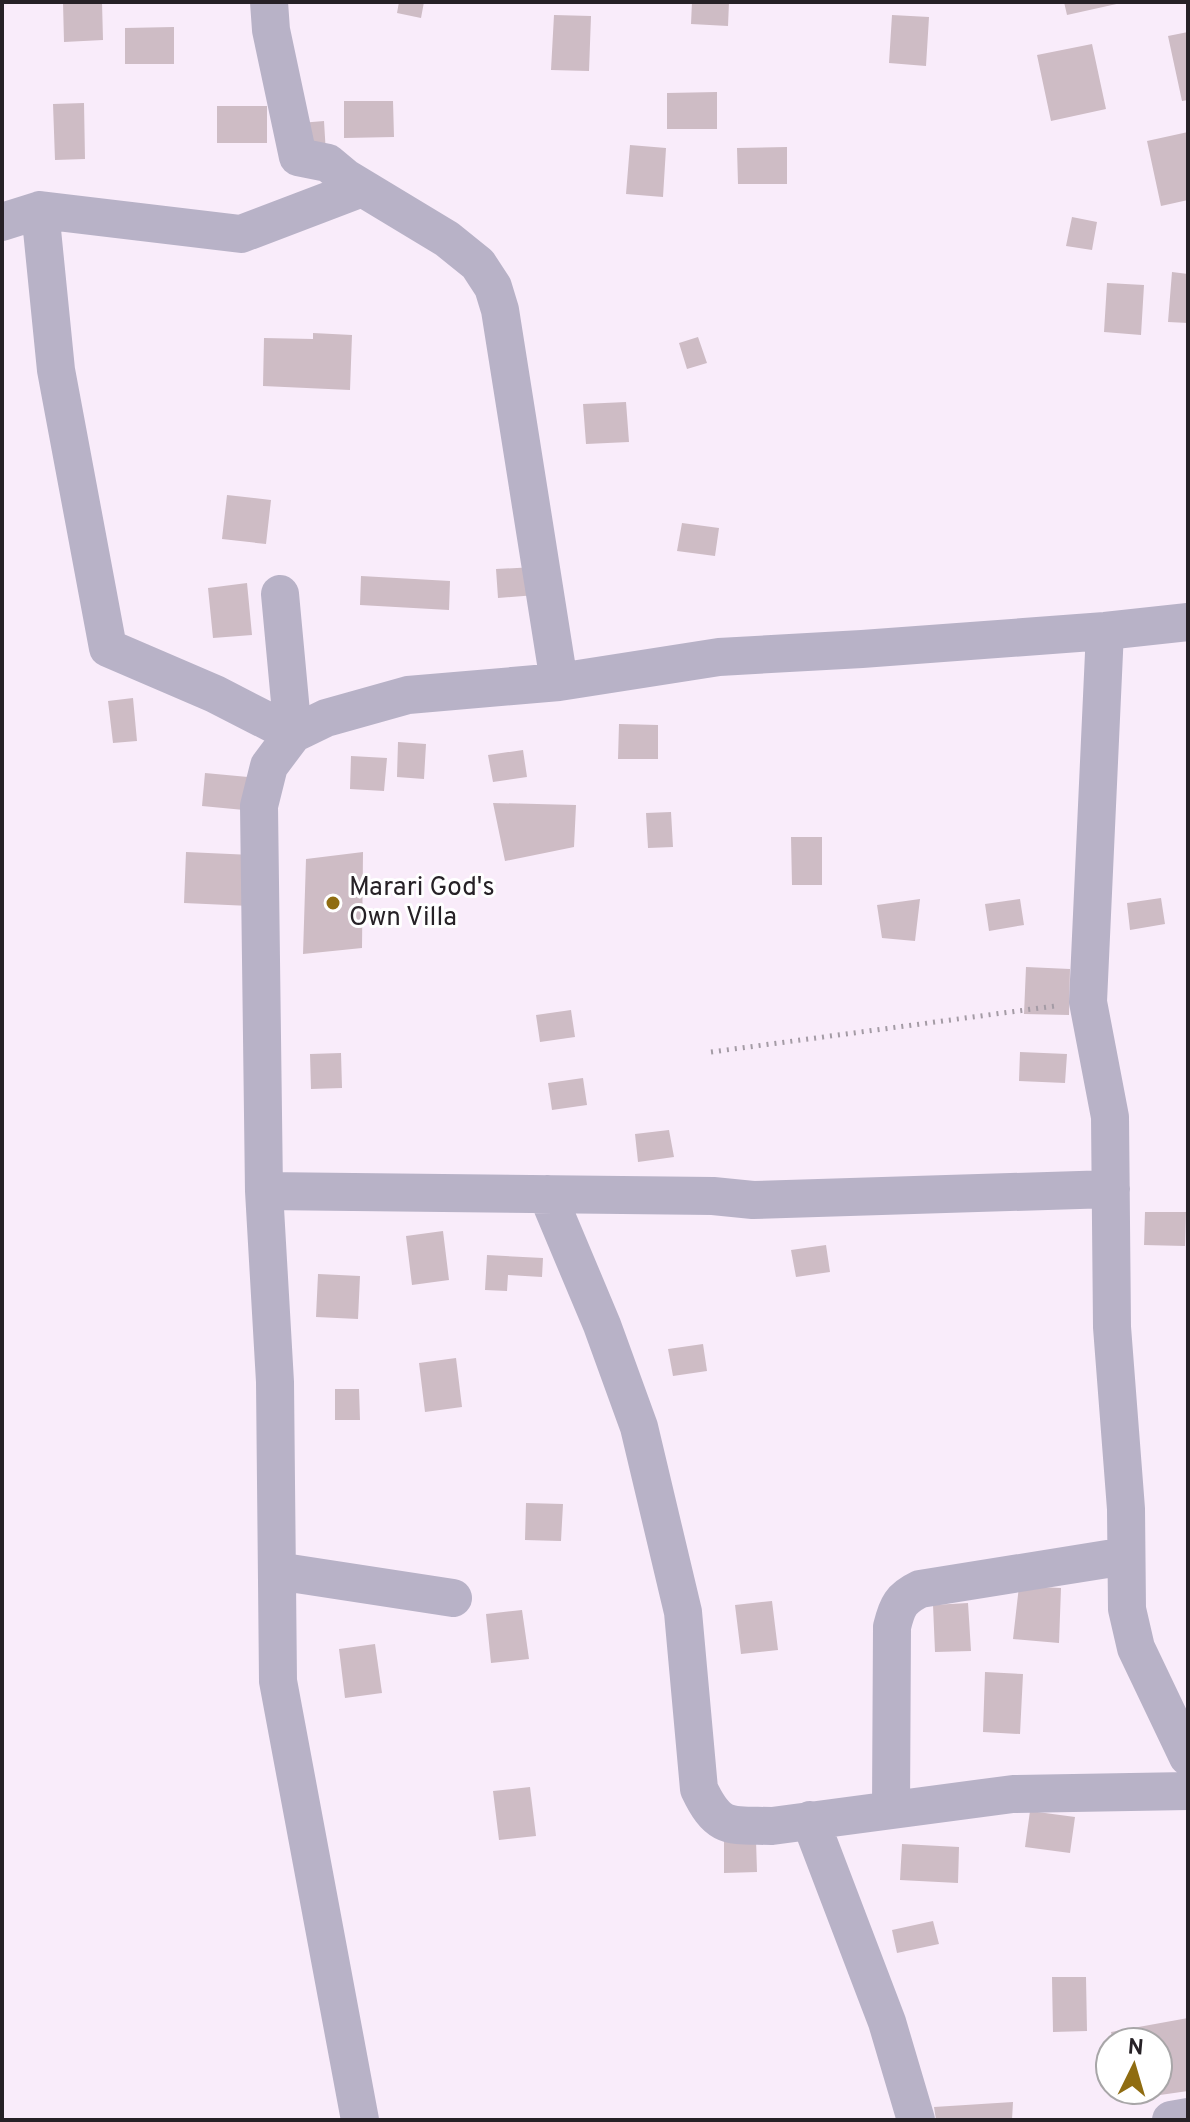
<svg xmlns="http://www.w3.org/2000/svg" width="1190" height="2122" font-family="Overpass,sans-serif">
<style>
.building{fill:#cebcc5}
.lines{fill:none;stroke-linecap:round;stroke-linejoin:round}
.path{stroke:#a49ba5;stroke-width:5;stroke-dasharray:2 6;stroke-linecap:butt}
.street{stroke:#b8b2c7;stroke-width:38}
.poi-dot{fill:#8f6c11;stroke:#fff;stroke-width:3}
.labels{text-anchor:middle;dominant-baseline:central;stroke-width:6;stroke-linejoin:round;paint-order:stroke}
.poi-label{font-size:26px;fill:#262126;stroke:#fff;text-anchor:start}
</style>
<rect width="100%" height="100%" fill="#f9ecfa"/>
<path class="building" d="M63,2h39l1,38 -39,2z
M399,2h25l-3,16 -24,-5z
M692,2h37l-1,24 -37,-2z
M1064,2h57v1l-54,12z
M554,15l37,1 -2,55 -38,-1z
M892,15l37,2 -3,49 -37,-3z
M174,27v37h-49v-36z
M1188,32v68l-6,1 -14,-65z
M1092,44l14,65 -55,12 -14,-66z
M717,92v37h-50v-36z
M344,101h49l1,36 -50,1z
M84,103l1,56 -30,1 -2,-56z
M217,106h50v37h-50z
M324,121l2,33 -24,1 -2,-32z
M1188,132v68l-27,6 -14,-65z
M630,145l36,3 -3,49 -37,-3z
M787,147v37h-49l-1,-36z
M1072,217l25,5 -5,28 -26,-4z
M1172,272l16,2v49l-20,-1z
M1107,283l37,2 -3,50 -37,-3z
M313,333l39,2 -2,55 -87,-4 1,-48 49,1z
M698,337l9,26 -20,6 -8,-26z
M626,402l3,40 -43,2 -3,-40z
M227,495l44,5 -5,44 -44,-5z
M682,523l37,5 -4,28 -38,-5z
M535,567l1,28 -38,3 -2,-29z
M361,576l89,5 -1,29 -89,-5z
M247,583l5,52 -39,3 -5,-50z
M133,698l4,43 -24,2 -5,-42z
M619,724l39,1v34h-40z
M398,742l28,2 -2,35 -27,-2z
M523,750l4,27 -34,5 -5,-27z
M351,756l36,2 -3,33 -34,-2z
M205,773l43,4 -4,33 -42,-4z
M493,803l83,2 -2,42 -69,14z
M671,812l2,35 -25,1 -2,-35z
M791,837h31v48h-30z
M186,852l66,3 -2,51 -66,-3z
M363,852l-1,96 -59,6 3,-95z
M1161,898l4,26 -35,6 -3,-27z
M920,899l-5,42 -33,-3 -5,-33z
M1020,899l4,26 -35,6 -4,-27z
M1026,967l44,2 -1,46 -45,-1z
M571,1010l4,27 -35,5 -4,-27z
M1020,1052l47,2 -2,29 -46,-2z
M341,1053l1,35 -31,1 -1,-35z
M583,1078l4,27 -35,5 -4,-27z
M669,1130l5,27 -36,5 -3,-28z
M1145,1212h41l-1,34 -41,-1z
M443,1231l6,49 -37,5 -6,-49z
M826,1245l4,27 -34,5 -5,-27z
M487,1255l56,3 -1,19 -34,-2 -1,16 -22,-1z
M318,1274l42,2 -2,43 -42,-2z
M703,1344l4,27 -34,5 -5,-27z
M456,1358l6,49 -37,5 -6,-49z
M335,1389h24l1,31h-25z
M526,1503l37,1 -2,37 -36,-1z
M1019,1586l42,2 -2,55 -46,-4z
M772,1601l6,49 -37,4 -6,-49z
M968,1603l3,48 -36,1 -2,-47z
M522,1610l7,49 -38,4 -5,-49z
M375,1644l7,49 -37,5 -6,-49z
M985,1672l38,2 -3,60 -37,-2z
M530,1787l6,49 -37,4 -6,-49z
M1030,1811l45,6 -5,36 -45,-6z
M756,1840l1,32 -33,1v-32z
M902,1844l57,3 -1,36 -58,-3z
M933,1921l6,23 -42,9 -5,-23z
M1052,1977h34l1,54 -34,1z
M1188,2018v73l-63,9 -2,-10h35v-48h-45l-2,-10z
M1013,2102l-1,18h-76l-2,-13z"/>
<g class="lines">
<path class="path" d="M711,1052l344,-46"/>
<path class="street" d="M269,2l2,28 27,127 30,6 18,15 101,61 31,25 15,23 7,23 59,372
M40,210l16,160 52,278 107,46 78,40
M2,222l38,-12 201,24 121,-46
M280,594l13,140
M1105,631l-17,371 22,115 2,210 14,182 1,100 9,39 52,109
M264,1191l449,5 40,4 358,-11
M547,1194l55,131 37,102 44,185 16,177c20,42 31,36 73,37l241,-32 175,-3
M277,1571l176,27
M891,1808l1,-181c5,-21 9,-29 28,-38l206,-33
M810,1820l77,202 29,98
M360,2120l-82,-439 -3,-299 -11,-191 -5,-385 10,-40 24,-32 33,-16 82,-23 151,-13 160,-25 143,-8 243,-18 83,-9
M1171,2120l17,-3"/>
</g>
<circle class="poi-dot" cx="333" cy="903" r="8"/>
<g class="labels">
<g class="poi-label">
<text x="349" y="888">Marari God's<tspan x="349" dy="30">Own Villa</tspan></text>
</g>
</g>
<rect width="1190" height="2122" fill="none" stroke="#262126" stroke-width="8"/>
<g transform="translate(1134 2066) rotate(5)"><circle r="38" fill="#ffffff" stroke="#a8a6a8" stroke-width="2"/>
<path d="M0-6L14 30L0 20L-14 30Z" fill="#8f6c11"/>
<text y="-12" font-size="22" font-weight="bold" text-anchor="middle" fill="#262126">N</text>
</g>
</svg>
